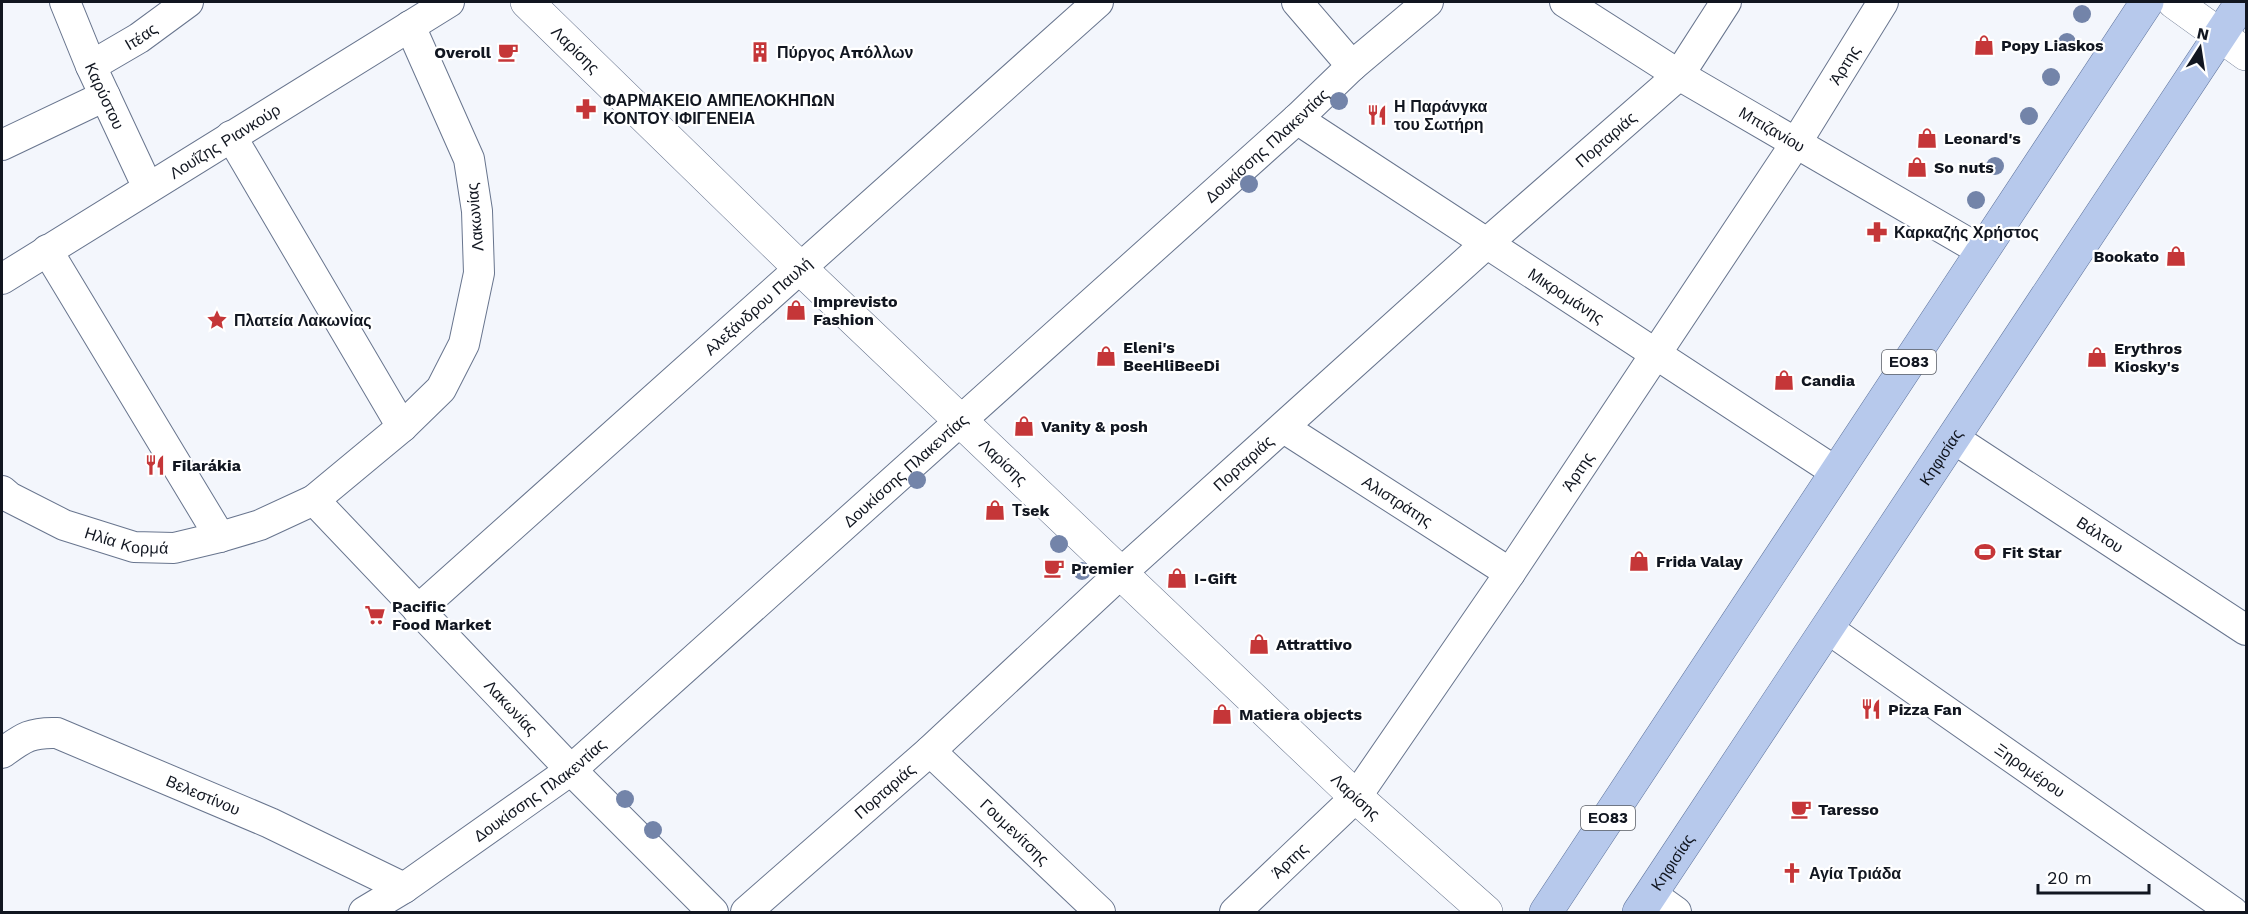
<svg xmlns="http://www.w3.org/2000/svg" width="2248" height="914" font-family="'Work Sans',sans-serif">
<style>
.lines{fill:none;stroke-linecap:round;stroke-linejoin:round}
.street-casing{stroke:#68758e;stroke-width:32}
.secondary-casing{stroke:#68758e;stroke-width:34}
.primary-casing{stroke:#5e739c;stroke-width:34}
.street{stroke:#fff;stroke-width:30}
.secondary{stroke:#fff;stroke-width:33}
.primary{stroke:#b7c9ec;stroke-width:33}
.tree{fill:#7384a9}
.labels{text-anchor:middle;dominant-baseline:central;stroke-width:4.5;stroke-linejoin:round;paint-order:stroke}
.shield{fill:#fff;stroke:#585c63;stroke-width:1.5}
.shield-label{font-size:15px;font-weight:bold;fill:#111620}
.street-label{font-size:16px;fill:#111620;stroke:#fff}
.poi-label{font-size:16px;font-weight:bold;fill:#111620;stroke:#fff;text-anchor:start}
</style>
<rect width="100%" height="100%" fill="#f3f6fc"/>
<g class="lines">
<g class="street-casing">
<g id="street">
<path id="s1" d="M65,2l26,64 57,122"/>
<path d="M1297,2l55,64"/>
<path id="s2" d="M1565,2l114,73 303,176"/>
<path id="s3" d="M91,66l48,-28 49,-36"/>
<path id="s4" d="M1297,119l539,353"/>
<path d="M231,136l171,291"/>
<path d="M2,145l103,-49"/>
<path d="M47,250l173,287"/>
<path id="s5" d="M2,279l447,-277"/>
<path id="s6" d="M1284,428l226,145"/>
<path id="s7" d="M1953,438l293,192"/>
<path id="s8" d="M2,491l7,6 55,28 70,22 40,1 46,-11 40,-12 54,-25 88,-73 39,-38 23,-45 15,-71 -2,-62 -8,-52 -59,-133"/>
<path id="s9" d="M314,500l257,270 142,142"/>
<path id="s10" d="M418,610l680,-608"/>
<path id="s11" d="M1827,628l406,284"/>
<path id="s12" d="M930,751l170,161"/>
<path id="s13" d="M2,753c21,-15 28,-21 55,-20l213,90 134,65"/>
<path d="M1651,894l25,18"/>
<path id="s14" d="M364,912l40,-24 167,-118 726,-651 55,-53 76,-64"/>
<path id="s15" d="M746,912l184,-161 191,-178 366,-330 192,-168 47,-73"/>
<path id="s16" d="M1235,912l121,-115 154,-224 286,-430 87,-141"/>
</g>
</g>
<g class="secondary-casing">
<g id="secondary">
<path id="s17" d="M527,2l273,266 556,529 130,115"/>
<path d="M2174,2l72,52"/>
</g>
</g>
<g class="primary-casing">
<g id="primary">
<path d="M1546,912l601,-910"/>
<path id="s18" d="M1639,912l603,-910"/>
</g>
</g>
<use href="#street" class="street"/>
<use href="#secondary" class="secondary"/>
<use href="#primary" class="primary"/>
</g>
<g class="tree">
<circle cx="2082" cy="14" r="9"/>
<circle cx="2067" cy="42" r="9"/>
<circle cx="2051" cy="77" r="9"/>
<circle cx="1339" cy="101" r="9"/>
<circle cx="2029" cy="116" r="9"/>
<circle cx="1995" cy="166" r="9"/>
<circle cx="1249" cy="184" r="9"/>
<circle cx="1976" cy="200" r="9"/>
<circle cx="917" cy="480" r="9"/>
<circle cx="1059" cy="544" r="9"/>
<circle cx="1082" cy="571" r="9"/>
<circle cx="625" cy="799" r="9"/>
<circle cx="653" cy="830" r="9"/>
</g>
<defs>
<g id="shop-bare" transform="scale(1.62)"><path d="M-5-2.5h2.3a2.7 3.5 0 0 1 5.4 0H5L5.5 6h-11ZM-1.5-2.5h3a1.5 2.3 0 0 0-3 0Z" fill="#c53638" stroke="#fff" stroke-width="2.5" paint-order="stroke"/></g>
<g id="cafe-bare" transform="scale(1.62)"><path d="M-5.5-4.5H6V0H3Q3 3.5 0 3.5H-2.5Q-5.5 3.5-5.5 0ZM3-3.2v2h1.7v-2ZM-6 4.5H4V6H-6Z" fill="#c53638" stroke="#fff" stroke-width="2.5" paint-order="stroke"/></g>
<g id="building-bare" transform="scale(1.62)"><path d="M-4-6H4V6H1V3H-1V6H-4ZM-2.5-4.3h1.7v1.8h-1.7ZM.8-4.3h1.7v1.8H.8ZM-2.5-1h1.7V.8h-1.7ZM.8-1h1.7V.8H.8Z" fill="#c53638" stroke="#fff" stroke-width="2.5" paint-order="stroke"/></g>
<g id="pharmacy-bare" transform="scale(1.62)"><path d="M-2-6h4v4h4v4h-4v4h-4v-4h-4v-4h4Z" fill="#c53638" stroke="#fff" stroke-width="2.5" paint-order="stroke"/></g>
<g id="restaurant-bare" transform="scale(1.62)"><path d="M-5-6h1v4h1v-4h1v4h1v-4h1v5L-1.5 .5V6h-2V.5L-5-1ZM5-6V6H3V1.5H1.5Q1.5-4 5-6Z" fill="#c53638" stroke="#fff" stroke-width="2.5" paint-order="stroke"/></g>
<g id="sight-bare" transform="scale(1.62)"><path d="M0-6L1.8-2.2L6-1.7L2.9 1.2L3.7 5.4L0 3.3L-3.7 5.4L-2.9 1.2L-6-1.7L-1.8-2.2Z" fill="#c53638" stroke="#fff" stroke-width="2.5" paint-order="stroke"/></g>
<g id="stadium-bare" transform="scale(1.62)"><path d="M0-5a6.5 5 0 1 0 0 10a6.5 5 0 1 0 0-10ZM-3.5-1.8h7v3.6h-7Z" fill="#c53638" stroke="#fff" stroke-width="2.5" paint-order="stroke"/></g>
<g id="supermarket-bare" transform="scale(1.62)"><path d="M-6-5.5h2.5l.6 2H6L4.5 2H-2.5L-4.4-4H-6ZM-1.5 3.2a1.3 1.3 0 1 0 .1 0ZM3 3.2a1.3 1.3 0 1 0 .1 0Z" fill="#c53638" stroke="#fff" stroke-width="2.5" paint-order="stroke"/></g>
<g id="church-bare" transform="scale(1.62)"><path d="M-1.2-6h2.4v3.5h3.3v2.4h-3.3V6h-2.4V-.1h-3.3v-2.4h3.3Z" fill="#c53638" stroke="#fff" stroke-width="2.5" paint-order="stroke"/></g>
</defs>
<g fill-rule="evenodd">
<use href="#shop-bare" x="1984" y="45"/>
<use href="#cafe-bare" x="508" y="52"/>
<use href="#building-bare" x="760" y="52"/>
<use href="#pharmacy-bare" x="586" y="109"/>
<use href="#restaurant-bare" x="1377" y="115"/>
<use href="#shop-bare" x="1927" y="138"/>
<use href="#shop-bare" x="1917" y="167"/>
<use href="#pharmacy-bare" x="1877" y="232"/>
<use href="#shop-bare" x="2176" y="256"/>
<use href="#shop-bare" x="796" y="310"/>
<use href="#sight-bare" x="217" y="320"/>
<use href="#shop-bare" x="1106" y="356"/>
<use href="#shop-bare" x="2097" y="357"/>
<use href="#shop-bare" x="1784" y="380"/>
<use href="#shop-bare" x="1024" y="426"/>
<use href="#restaurant-bare" x="155" y="465"/>
<use href="#shop-bare" x="995" y="510"/>
<use href="#stadium-bare" x="1985" y="552"/>
<use href="#shop-bare" x="1639" y="561"/>
<use href="#cafe-bare" x="1054" y="568"/>
<use href="#shop-bare" x="1177" y="578"/>
<use href="#supermarket-bare" x="375" y="615"/>
<use href="#shop-bare" x="1259" y="644"/>
<use href="#restaurant-bare" x="1871" y="709"/>
<use href="#shop-bare" x="1222" y="714"/>
<use href="#cafe-bare" x="1801" y="809"/>
<use href="#church-bare" x="1792" y="873"/>
</g>
<g class="labels">
<g class="shield">
<rect x="1882" y="350" width="54" height="24" rx="4.5"/>
<rect x="1581" y="806" width="54" height="24" rx="4.5"/>
</g>
<g class="shield-label">
<text x="1909" y="362">ΕΟ83</text>
<text x="1608" y="818">ΕΟ83</text>
</g>
<g class="street-label">
<text stroke="none"><textPath href="#s3" startOffset="58">Ιτέας</textPath></text>
<text stroke="none"><textPath href="#s17" startOffset="68">Λαρίσης</textPath></text>
<text stroke="none"><textPath href="#s16" startOffset="1047">Άρτης</textPath></text>
<text stroke="none"><textPath href="#s1" startOffset="102">Καρύστου</textPath></text>
<text stroke="none"><textPath href="#s2" startOffset="243">Μπιζανίου</textPath></text>
<text stroke="none"><textPath href="#s15" startOffset="1156">Πορταριάς</textPath></text>
<text stroke="none"><textPath href="#s5" startOffset="262">Λουΐζης Ριανκούρ</textPath></text>
<text stroke="none"><textPath href="#s14" startOffset="1186">Δουκίσσης Πλακεντίας</textPath></text>
<text transform="translate(475 217) rotate(-95)">Λακωνίας</text>
<text stroke="none"><textPath href="#s4" startOffset="322">Μικρομάνης</textPath></text>
<text stroke="none"><textPath href="#s10" startOffset="456">Αλεξάνδρου Παυλή</textPath></text>
<text stroke="none"><textPath href="#s18" startOffset="546">Κηφισίας</textPath></text>
<text stroke="none"><textPath href="#s17" startOffset="662">Λαρίσης</textPath></text>
<text stroke="none"><textPath href="#s15" startOffset="670">Πορταριάς</textPath></text>
<text stroke="none"><textPath href="#s14" startOffset="700">Δουκίσσης Πλακεντίας</textPath></text>
<text stroke="none"><textPath href="#s16" startOffset="561">Άρτης</textPath></text>
<text stroke="none"><textPath href="#s6" startOffset="135">Αλιστράτης</textPath></text>
<text stroke="none"><textPath href="#s7" startOffset="176">Βάλτου</textPath></text>
<text stroke="none"><textPath href="#s8" startOffset="136">Ηλία Κορμά</textPath></text>
<text stroke="none"><textPath href="#s9" startOffset="286">Λακωνίας</textPath></text>
<text stroke="none"><textPath href="#s11" startOffset="248">Ξηρομέρου</textPath></text>
<text stroke="none"><textPath href="#s14" startOffset="214">Δουκίσσης Πλακεντίας</textPath></text>
<text stroke="none"><textPath href="#s15" startOffset="184">Πορταριάς</textPath></text>
<text stroke="none"><textPath href="#s13" startOffset="219">Βελεστίνου</textPath></text>
<text stroke="none"><textPath href="#s17" startOffset="1148">Λαρίσης</textPath></text>
<text stroke="none"><textPath href="#s12" startOffset="117">Γουμενίτσης</textPath></text>
<text stroke="none"><textPath href="#s16" startOffset="75">Άρτης</textPath></text>
<text stroke="none"><textPath href="#s18" startOffset="60">Κηφισίας</textPath></text>
</g>
<g class="poi-label">
<text x="2001" y="45">Popy Liaskos</text>
<text x="491" y="52" text-anchor="end">Overoll</text>
<text x="777" y="52">Πύργος Απόλλων</text>
<text x="603" y="100">ΦΑΡΜΑΚΕΙΟ ΑΜΠΕΛΟΚΗΠΩΝ<tspan x="603" dy="18">ΚΟΝΤΟΥ ΙΦΙΓΕΝΕΙΑ</tspan></text>
<text x="1394" y="106">Η Παράνγκα<tspan x="1394" dy="18">του Σωτήρη</tspan></text>
<text x="1944" y="138">Leonard's</text>
<text x="1934" y="167">So nuts</text>
<text x="1894" y="232">Καρκαζής Χρήστος</text>
<text x="2159" y="256" text-anchor="end">Bookato</text>
<text x="813" y="301">Imprevisto<tspan x="813" dy="18">Fashion</tspan></text>
<text x="234" y="320">Πλατεία Λακωνίας</text>
<text x="1123" y="347">Eleni's<tspan x="1123" dy="18">BeeHliBeeDi</tspan></text>
<text x="2114" y="348">Erythros<tspan x="2114" dy="18">Kiosky's</tspan></text>
<text x="1801" y="380">Candia</text>
<text x="1041" y="426">Vanity &amp; posh</text>
<text x="172" y="465">Filarákia</text>
<text x="1012" y="510">Τsek</text>
<text x="2002" y="552">Fit Star</text>
<text x="1656" y="561">Frida Valay</text>
<text x="1071" y="568">Premier</text>
<text x="1194" y="578">I-Gift</text>
<text x="392" y="606">Pacific<tspan x="392" dy="18">Food Market</tspan></text>
<text x="1276" y="644">Attrattivo</text>
<text x="1888" y="709">Pizza Fan</text>
<text x="1239" y="714">Matiera objects</text>
<text x="1818" y="809">Taresso</text>
<text x="1809" y="873">Αγία Τριάδα</text>
</g>
</g>
<rect width="2248" height="914" fill="none" stroke="#111620" stroke-width="6"/>
<g transform="translate(2200 48) rotate(12)" stroke="#ffffff" stroke-width="4.5" paint-order="stroke">
<path d="M0-4.5L10 22L0 15L-10 22Z" fill="#111620"/>
<text y="-9" font-size="16" font-weight="bold" text-anchor="middle" fill="#111620">N</text>
</g>
<path d="M2038 884v9h111v-9" fill="none" stroke="#111620" stroke-width="3"/>
<text x="2047" y="884" font-size="18" fill="#111620" stroke="#ffffff" stroke-width="4.5" paint-order="stroke">20 m</text>
</svg>
